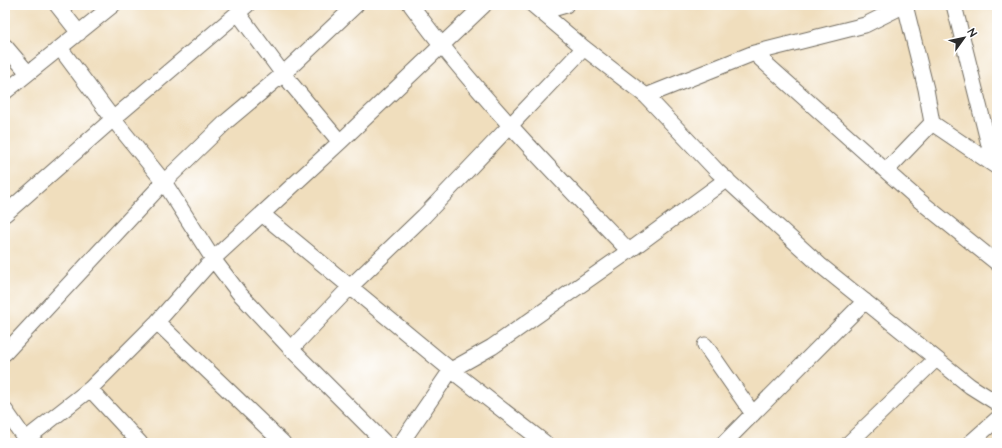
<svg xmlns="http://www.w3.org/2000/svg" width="1002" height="448" font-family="'Architects Daughter',sans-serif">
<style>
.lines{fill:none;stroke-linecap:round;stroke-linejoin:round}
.minor-casing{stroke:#706a5e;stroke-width:17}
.minor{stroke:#fff;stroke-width:15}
</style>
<rect width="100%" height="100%" fill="#fff"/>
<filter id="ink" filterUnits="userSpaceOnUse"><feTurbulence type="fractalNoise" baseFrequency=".025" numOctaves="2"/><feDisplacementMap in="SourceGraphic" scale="8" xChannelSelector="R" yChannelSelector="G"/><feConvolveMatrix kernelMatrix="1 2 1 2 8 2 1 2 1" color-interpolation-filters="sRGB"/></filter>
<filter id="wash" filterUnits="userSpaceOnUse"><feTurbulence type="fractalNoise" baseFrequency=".012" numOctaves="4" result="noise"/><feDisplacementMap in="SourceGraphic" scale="16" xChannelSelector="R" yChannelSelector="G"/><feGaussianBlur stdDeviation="0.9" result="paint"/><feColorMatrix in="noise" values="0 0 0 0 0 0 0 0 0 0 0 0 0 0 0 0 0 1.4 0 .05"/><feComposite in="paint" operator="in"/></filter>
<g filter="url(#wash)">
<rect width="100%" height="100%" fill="#f0debd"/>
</g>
<g filter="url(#ink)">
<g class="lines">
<g class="minor-casing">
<path id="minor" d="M57,5l22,28
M411,5c65,89 142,167 218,246
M533,5l51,43 62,48 108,-43 111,-28 40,-20
M905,5l21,84 6,34 -46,48 34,30 77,62
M954,5l40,160 3,2
M542,12l24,-7
M238,13l45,61 57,68
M5,46l23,27
M60,48l53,71 51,63 49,77 26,34 52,56 94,94
M754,53l132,118
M5,92l108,-87
M646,96l71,75 103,94 150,121 27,17
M932,123l62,42
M5,214l108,-95 134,-114
M262,214l189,156 94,73
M157,322l126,121
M705,345l48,69
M291,349l60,-63 73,-70 160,-168
M5,353l159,-171 63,-61 56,-47 73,-69
M90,389l50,54
M5,410l23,33
M25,440l65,-51 67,-67 56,-63 127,-117 144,-137
M401,443l50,-73 41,-23 137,-96 98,-72
M724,443l141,-142
M849,443l87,-84
M970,443l27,-24"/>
</g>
<use href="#minor" class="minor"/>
</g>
</g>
<rect width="1002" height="448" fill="none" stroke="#fff" stroke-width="20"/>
<g transform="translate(964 38) rotate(57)" stroke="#ffffff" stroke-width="3" paint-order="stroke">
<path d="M0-3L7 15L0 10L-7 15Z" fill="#2b2b2b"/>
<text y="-6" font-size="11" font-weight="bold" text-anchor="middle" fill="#2b2b2b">N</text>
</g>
</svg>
